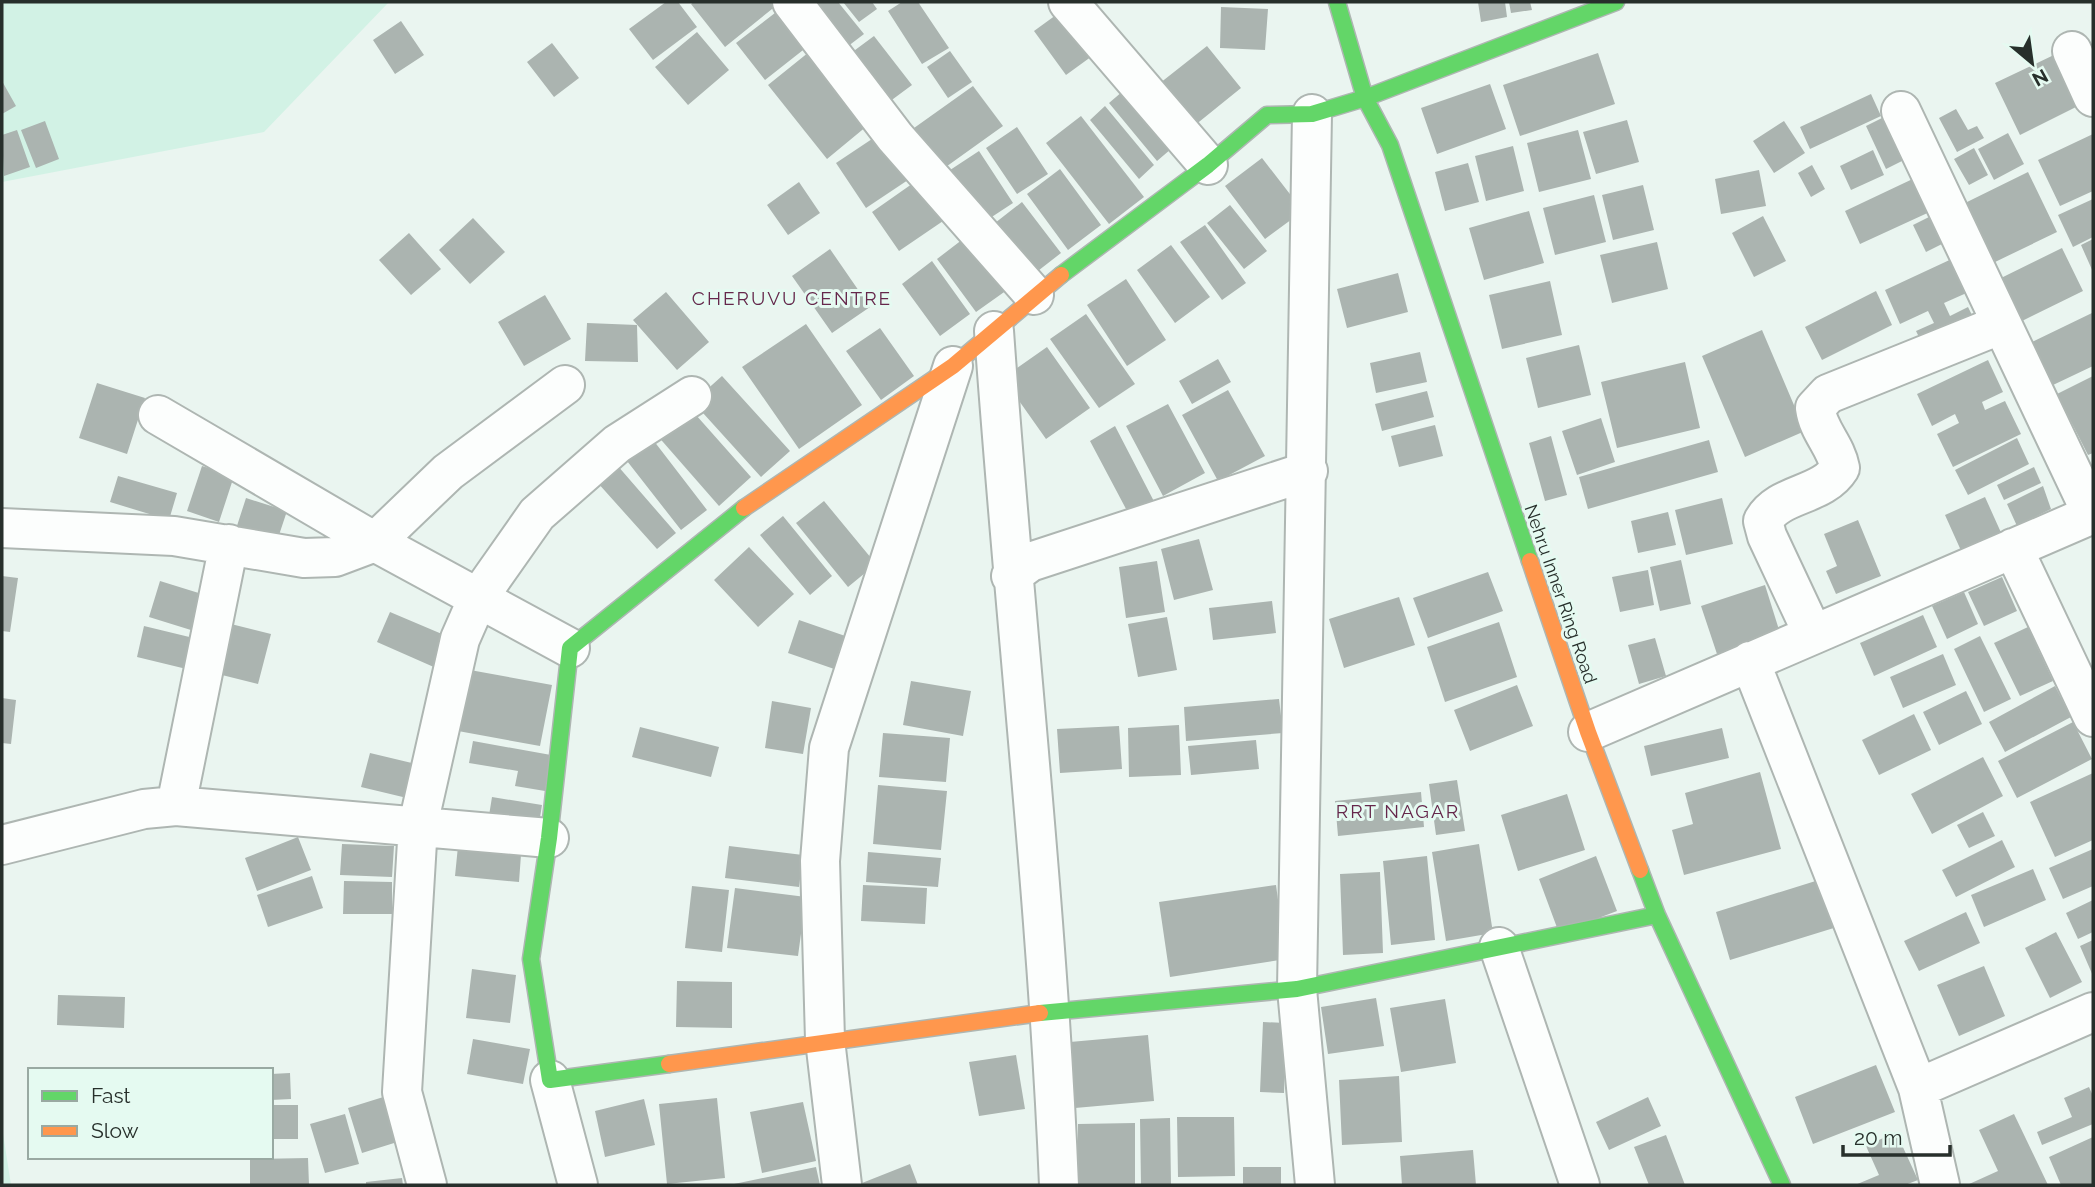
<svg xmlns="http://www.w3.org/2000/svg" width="2095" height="1187" font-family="Raleway,sans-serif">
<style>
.green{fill:#d2f2e5}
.building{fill:#abb4b0}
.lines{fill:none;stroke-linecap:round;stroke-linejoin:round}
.street-casing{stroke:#aeb6b2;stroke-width:42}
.fast-casing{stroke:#aeb6b2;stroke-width:19}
.slow-casing{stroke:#aeb6b2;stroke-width:19}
.street{stroke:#fcfefd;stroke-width:38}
.fast{stroke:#63d668;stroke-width:16}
.slow{stroke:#ff974d;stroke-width:16}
.labels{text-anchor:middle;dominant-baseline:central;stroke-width:6;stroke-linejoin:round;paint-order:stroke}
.street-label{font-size:18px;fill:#272f2b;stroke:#e5faf1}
.neighbourhood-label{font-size:19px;letter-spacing:2px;fill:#65274b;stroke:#e5faf1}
</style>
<rect width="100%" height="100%" fill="#eaf5f0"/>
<path class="green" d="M2,2h387l-125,130 -262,50z
M2,1127l9,58h-9z"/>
<path class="building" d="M666,2h12l19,25 -44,33 -24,-31z
M694,2h81l2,3 -52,42 -34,-43z
M804,2h34l26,32 -21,16z
M843,2h29l5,7 -18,13z
M902,2h16l31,46 -27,16 -34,-53z
M1478,2h27l2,15 -26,5z
M1509,2h21l2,8 -21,3z
M784,6l28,37 -47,37 -29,-37z
M1067,7l32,44 -33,24 -32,-44z
M1221,7l47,2 -3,41 -45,-2z
M401,21l23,34 -29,19 -22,-34z
M697,32l32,38 -41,35 -33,-38z
M874,36l38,49 -27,20 -38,-49z
M552,43l27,35 -25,19 -27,-35z
M1207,46l34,42 -52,42 -34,-43z
M814,48l59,73 -46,38 -59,-74z
M950,51l22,31 -24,16 -21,-31z
M1598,53l17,51 -95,32 -17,-51z
M2058,53l24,51 -62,31 -25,-52z
M2,81l14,25 -14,8z
M1490,84l16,45 -69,25 -16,-46z
M1130,85l48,58 -21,18 -48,-58z
M973,86l30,40 -67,48 -29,-41z
M1871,94l10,22 -71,33 -10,-22z
M1105,106l49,59 -15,14 -49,-59z
M1956,109l12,21 9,-4 7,12 -27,14 -18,-34z
M1888,115l20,43 -22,11 -20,-43z
M1081,116l63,81 -35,27 -63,-81z
M1627,120l12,42 -43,12 -13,-42z
M45,121l14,38 -23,9 -15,-38z
M1784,121l21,32 -31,20 -21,-32z
M1017,127l31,47 -31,20 -31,-46z
M17,130l13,37 -26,9 -2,-41z
M1578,130l13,49 -52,13 -12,-49z
M884,131l30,45 -48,32 -30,-45z
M2008,133l16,31 -30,16 -16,-31z
M2093,134v57l-33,15 -22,-46z
M1513,146l11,45 -38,10 -11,-45z
M1974,148l14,27 -19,10 -15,-26z
M1873,150l11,25 -33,15 -11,-24z
M979,151l34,52 -35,23 -34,-52z
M1262,158l41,53 -38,28 -40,-53z
M1468,163l11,39 -34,9 -10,-39z
M1812,165l13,24 -14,8 -13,-24z
M1060,169l41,56 -33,25 -41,-56z
M1759,170l7,36 -45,8 -6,-35z
M2028,172l29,60 -64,31 -28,-60z
M1919,176l15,34 -74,34 -15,-33z
M919,179l27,40 -47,32 -27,-39z
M799,182l21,31 -32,22 -21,-30z
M1643,185l11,45 -41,10 -11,-45z
M1594,195l12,47 -51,13 -12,-47z
M2093,199v38l-20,10 -15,-32z
M1022,202l39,51 -27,21 -39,-51z
M1230,205l37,46 -23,18 -37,-46z
M1529,211l15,52 -60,17 -15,-52z
M1763,216l23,45 -32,16 -22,-44z
M1929,217l13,27 -16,8 -13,-27z
M473,218l32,34 -35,32 -31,-34z
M1205,225l41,58 -24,17 -42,-58z
M409,233l32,36 -30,26 -32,-35z
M967,236l40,54 -31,22 -39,-53z
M2093,239v33l-12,-27z
M1657,242l11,47 -56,14 -12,-48z
M1171,245l39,52 -35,26 -38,-53z
M2062,248l21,43 -63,31 -21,-43z
M830,249l40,58 -38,26 -40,-57z
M1956,257l15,34 -27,12 6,13 18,-9 7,14 -52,24 -7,-14 18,-8 -6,-12 -28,13 -15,-34z
M932,261l38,53 -30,22 -38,-52z
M1398,273l10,39 -61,16 -10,-39z
M1126,279l40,61 -39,26 -40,-61z
M1550,281l12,54 -60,14 -13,-54z
M1876,291l16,34 -70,35 -17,-33z
M666,292l43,50 -32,28 -44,-50z
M545,295l26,44 -47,27 -26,-44z
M2092,313l1,53 -40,19 -21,-43z
M1086,314l49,70 -36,24 -49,-69z
M587,323l50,2 1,37 -53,-1z
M806,324l56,81 -63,44 -57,-82z
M880,328l34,48 -33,24 -35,-49z
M1762,330l43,101 -60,26 -43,-101z
M1579,345l12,50 -53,13 -12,-50z
M1047,347l43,61 -44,31 -43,-61z
M1420,352l7,30 -51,11 -6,-30z
M1218,359l13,23 -39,22 -13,-23z
M1988,360l15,32 -21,10 3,8 20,-9 16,33 -68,33 -16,-33 22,-11 -4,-9 -23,12 -15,-32z
M1685,362l15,66 -83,20 -16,-66z
M722,376l68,75 -29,26 -68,-75z
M2093,376v77l-5,2 -31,-61z
M97,383l48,15 -18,56 -48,-16z
M1228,390l37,66 -47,25 -36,-66z
M1427,391l7,26 -52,14 -7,-27z
M1168,404l37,69 -42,23 -37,-70z
M688,406l63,71 -32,29 -63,-72z
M1601,418l14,44 -38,13 -15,-44z
M1435,425l8,31 -44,11 -8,-31z
M1115,426l44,85 -25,13 -44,-83z
M647,432l60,78 -26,20 -61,-78z
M1551,436l16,59 -22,6 -16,-58z
M2017,438l12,26 -61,31 -13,-25z
M1709,440l9,32 -130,37 -9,-32z
M617,465l59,68 -19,16 -60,-67z
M202,466l32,10 -15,46 -32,-11z
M2034,467l7,16 -37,17 -7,-15z
M118,476l59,17 -8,27 -59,-18z
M2043,486l8,23 -34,17 -10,-22z
M1985,497l18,40 -40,18 -18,-40z
M246,498l41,13 -11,33 -41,-12z
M1722,498l11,46 -47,11 -11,-45z
M824,501l52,63 -28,23 -52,-64z
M1668,512l8,33 -38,8 -7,-32z
M783,516l49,60 -22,19 -50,-60z
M1858,520l23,56 -45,18 -10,-23 11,-5 -13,-32z
M1199,539l14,51 -39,10 -13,-51z
M749,547l45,47 -36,33 -44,-47z
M1681,560l10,44 -31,7 -10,-44z
M1157,561l8,51 -39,6 -7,-51z
M1648,570l6,35 -34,7 -8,-35z
M1488,572l15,39 -75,27 -15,-40z
M2,576l16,2 -8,54 -8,-1z
M2002,577l15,34 -33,15 -16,-34z
M160,581l58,18 -11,36 -58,-18z
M1765,585l15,48 -63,21 -16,-48z
M1964,592l14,32 -31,15 -15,-33z
M1399,597l16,48 -71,23 -15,-49z
M1272,601l4,32 -63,7 -4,-32z
M390,612l59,25 -13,31 -59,-26z
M1923,615l14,32 -63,29 -14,-33z
M1167,617l10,53 -39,7 -10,-53z
M799,620l52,18 -11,33 -52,-18z
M219,621l52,13 -13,50 -52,-13z
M1499,622l18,55 -72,25 -18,-55z
M144,626l66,16 -7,31 -66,-16z
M2028,627l25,54 -33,15 -26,-53z
M1980,636l31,63 -27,13 -30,-63z
M1655,638l11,38 -27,8 -11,-39z
M1943,654l13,31 -53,23 -13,-31z
M470,670l82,15 -12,61 -82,-15z
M911,681l60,10 -8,45 -60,-11z
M1517,685l16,41 -63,25 -16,-41z
M2055,686l16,31 -66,35 -16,-30z
M1966,691l16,33 -43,21 -16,-33z
M2,698l14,2 -5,44 -9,-1z
M1279,699l4,34 -97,8 -2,-34z
M772,701l39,7 -8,46 -38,-6z
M1914,714l17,36 -52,25 -17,-35z
M2073,722l19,37 -75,39 -19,-37z
M1179,725l2,50 -52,2 -1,-49z
M1119,726l3,43 -62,4 -3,-44z
M640,727l79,20 -8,30 -79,-20z
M1722,728l7,30 -78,18 -7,-30z
M883,733l67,5 -4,44 -67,-5z
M1256,740l3,29 -68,6 -3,-29z
M473,741l78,14 -6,36 -30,-5 3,-15 -49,-8z
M370,753l46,11 -9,34 -46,-11z
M1983,757l20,39 -71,38 -21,-40z
M1760,772l21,77 -97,26 -12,-45 21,-6 -8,-31z
M2093,773v67l-38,17 -25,-55z
M1457,780l8,51 -29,4 -7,-51z
M878,785l69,6 -6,59 -68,-6z
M1421,792l3,35 -86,9 -3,-35z
M1567,794l18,56 -67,21 -17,-56z
M492,797l50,8 -5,31 -50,-8z
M1983,812l12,24 -26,12 -12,-23z
M459,836l63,5 -3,41 -64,-6z
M298,837l13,33 -54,21 -12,-33z
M2002,840l13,27 -59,30 -14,-27z
M342,844l52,2 -2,31 -52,-2z
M1479,844l14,89 -47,8 -14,-89z
M729,846l74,9 -4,32 -74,-9z
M2093,849v37l-30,13 -14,-31z
M868,852l73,6 -3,29 -72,-5z
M1427,856l8,84 -44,5 -8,-84z
M1596,856l21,55 -58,22 -20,-54z
M2033,869l13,31 -62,27 -13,-32z
M1380,872l3,81 -40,2 -3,-81z
M312,876l11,32 -55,19 -11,-32z
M1822,879l15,48 -107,33 -14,-48z
M344,881l48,1v32h-49z
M863,885l64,3 -2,36 -64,-3z
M1276,885l10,74 -116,18 -11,-75z
M692,886l37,4 -7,62 -37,-4z
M735,888l71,9 -8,59 -71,-8z
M2093,900v32l-15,7 -12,-26z
M1966,912l14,31 -61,28 -15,-30z
M2056,932l26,50 -32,16 -25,-50z
M2093,940v36l-13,-30z
M1984,966l21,50 -46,20 -22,-51z
M472,969l44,6 -6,48 -44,-5z
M677,981l55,1v46l-56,-1z
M58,995l67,2 -1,31 -67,-3z
M1376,998l8,48 -56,8 -7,-47z
M1445,999l11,64 -55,9 -11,-64z
M1263,1022l23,1 -2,70 -24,-1z
M1148,1035l6,66 -79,7 -5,-66z
M473,1039l57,10 -7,35 -56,-10z
M1016,1055l9,54 -46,7 -10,-54z
M1876,1065l19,47 -82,32 -18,-47z
M290,1073l1,26 -20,1v-26z
M1399,1076l3,66 -60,3 -3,-65z
M2089,1087l4,9v28l-51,21 -5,-13 35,-15 -8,-19z
M393,1094l14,45 -45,14 -14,-45z
M1648,1097l13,29 -52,24 -13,-28z
M717,1098l8,80 -58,6 -8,-80z
M644,1099l11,46 -50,12 -10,-46z
M803,1102l13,59 -54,12 -12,-61z
M271,1105h27v34h-27z
M345,1114l14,50 -34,9 -15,-49z
M2014,1114l34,71h-81l31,-14 -19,-41z
M1177,1117h57l1,59 -57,1z
M1170,1118l1,67h-30l-1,-66z
M1135,1123v62h-57v-61z
M1896,1132l22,48 -13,5h-50l24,-10 -13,-29z
M1666,1135l19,50h-36l-15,-38z
M2093,1137v48h-32l-12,-28z
M1473,1150l3,35h-74l-2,-29z
M308,1158l1,27h-59v-26z
M910,1164l8,21h-61z
M816,1167l4,18h-85l-1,-1z
M1243,1167h38v18h-38z
M402,1178l1,7h-37v-3z"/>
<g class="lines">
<g class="street-casing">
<path id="street" d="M792,2l103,135 139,158
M1068,2l140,163
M2072,51l21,46
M1901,111l191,403
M1312,114l-15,875 18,196
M994,331c20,285 53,569 65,854
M158,415l217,127 195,106
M2,528l172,8 130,22 31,-1 40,-15 73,-70 117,-87
M2013,548l80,169
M1011,576l19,-14 278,-91
M1813,634l-46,-98 -4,-15c16,-29 59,-24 77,-53 -4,-22 -22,-37 -25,-60l13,-14 174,-70
M1750,661l168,427 22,97
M1588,732l505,-218
M176,806l53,-262
M2,845l142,-36 32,-3 373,32
M1499,947l81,238
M550,1080l28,105
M1918,1088l175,-76
M427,1185l-25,-93 16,-267 42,-186 18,-41 59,-84 80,-70 75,-48
M842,1185l-17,-145 -5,-179 9,-113 124,-382"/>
</g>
<g class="fast-casing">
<path id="fast" d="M1337,2l28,96 25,47 140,416
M1061,275l147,-110 59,-50 45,-1 53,-16 251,-96
M1640,870l17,45 125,270
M1040,1013l257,-24 360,-74
M669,1064l-119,16 -19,-121 18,-121 21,-190 174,-140"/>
</g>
<g class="slow-casing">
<path id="slow" d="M744,508l209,-142 108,-91
M1530,561l58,171 52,138
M669,1064l371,-51"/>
</g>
<use href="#street" class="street"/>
<use href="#fast" class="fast"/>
<use href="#slow" class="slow"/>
</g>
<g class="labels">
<g class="street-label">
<text transform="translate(1561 594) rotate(71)">Nehru Inner Ring Road</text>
</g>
<g class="neighbourhood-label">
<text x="792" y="298">CHERUVU CENTRE</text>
<text x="1398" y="811">RRT NAGAR</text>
</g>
</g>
<rect width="2095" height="1187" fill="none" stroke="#272f2b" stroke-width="7"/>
<rect x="28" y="1068" width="245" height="91" fill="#e5faf1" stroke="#99a9a2" stroke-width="2"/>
<rect x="42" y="1091" width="35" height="10" fill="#63d668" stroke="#99a9a2" stroke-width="2"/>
<text x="91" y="1103" font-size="21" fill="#272f2b">Fast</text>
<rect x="42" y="1126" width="35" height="10" fill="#ff974d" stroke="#99a9a2" stroke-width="2"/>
<text x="91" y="1138" font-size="21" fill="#272f2b">Slow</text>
<g transform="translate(2032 63) rotate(151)" stroke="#e5faf1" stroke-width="5" paint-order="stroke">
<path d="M0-5L12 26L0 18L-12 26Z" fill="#272f2b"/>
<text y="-10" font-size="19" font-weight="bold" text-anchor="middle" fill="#272f2b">N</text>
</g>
<path d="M1843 1145v10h107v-10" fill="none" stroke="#272f2b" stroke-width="3.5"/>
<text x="1854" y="1145" font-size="21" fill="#272f2b" stroke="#e5faf1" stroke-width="5" paint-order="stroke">20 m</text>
</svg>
